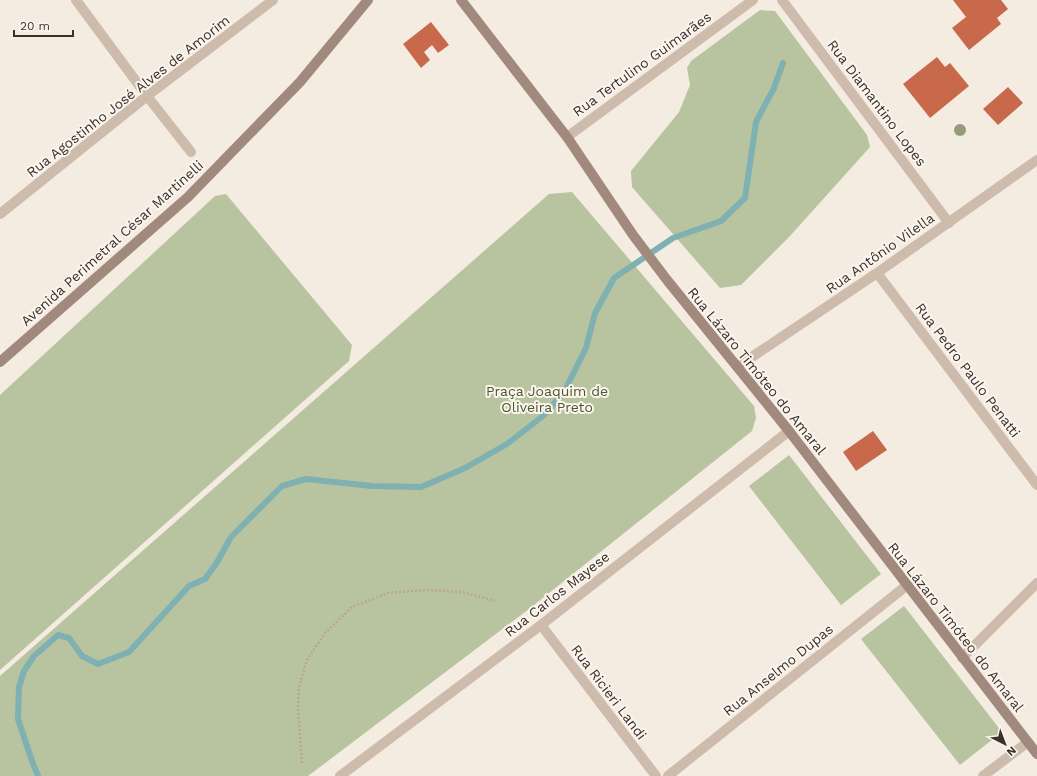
<svg xmlns="http://www.w3.org/2000/svg" width="1037" height="776" font-family="'Work Sans',sans-serif">
<style>
.green{fill:#b8c4a0}
.lines{fill:none;stroke-linecap:round;stroke-linejoin:round}
.stream{stroke:#7fb0b2;stroke-width:6}
.building{fill:#c8694b}
.path{stroke:#b9a596;stroke-width:2.5;stroke-dasharray:2 2;stroke-linecap:butt}
.minor{stroke:#cdbbac;stroke-width:10}
.secondary{stroke:#a18a7d;stroke-width:10}
.tree{fill:#969b7f}
.labels{text-anchor:middle;dominant-baseline:central;stroke-width:4;stroke-linejoin:round;paint-order:stroke}
.street-label{font-size:14px;fill:#3b302b;stroke:#fbf5ee}
.park-label{font-size:14px;fill:#4a5a2e;stroke:#fbf5ee}
</style>
<rect width="100%" height="100%" fill="#f4ebe1"/>
<path class="green" d="M760,10l15,1 92,124 3,12 -80,89 -49,49 -21,3 -88,-101 -1,-16 48,-59 11,-27 -3,-17 4,-7z
M572,192l182,214 2,12 -4,13 -223,178 -221,167h-308v-100l549,-482z
M226,194l126,151 -3,16 -349,309v-275l215,-199z
M789,455l92,119 -40,31 -92,-119z
M904,606l98,126 -42,33 -99,-126z"/>
<g class="lines">
<path class="stream" d="M38,776l-6,-15 -14,-42 1,-32 5,-16 10,-15 24,-21 11,3 13,18 16,8 31,-12 60,-66 16,-7 11,-15 15,-27 51,-51 24,-7 66,7 49,1 44,-19 42,-24 36,-28 21,-24 22,-44 9,-35 19,-35 59,-40 48,-17 24,-23 11,-76 18,-34 9,-25"/>
</g>
<path class="building" d="M953,0h48l7,9 -11,9 4,6 -32,26 -17,-22 14,-11z
M431,22l18,23 -11,8 -6,-8 -8,7 6,8 -9,8 -18,-24z
M937,57l8,10 5,-4 19,23 -39,32 -27,-34z
M1008,87l15,16 -25,22 -15,-16z
M873,431l14,19 -31,21 -13,-19z"/>
<g class="lines">
<path class="path" d="M302,763l-4,-54 1,-22 8,-27 18,-27 27,-26 36,-14 38,-3 36,2 33,9"/>
<path class="minor" d="M76,0l71,96 44,56
M782,0l167,223
M567,137l186,-137
M0,214l147,-118 126,-96
M877,273l160,212
M737,367l140,-94 160,-113
M541,625l115,151
M962,658l75,-75
M340,776l201,-151 248,-194
M668,776l238,-190
M983,776l45,-34"/>
<path class="secondary" d="M461,0l106,137 66,98 34,45 122,151 248,323
M0,362l188,-165 112,-115 68,-82"/>
</g>
<circle class="tree" cx="960" cy="130" r="6"/>
<g class="labels">
<g class="street-label">
<text transform="translate(642 64) rotate(-36)">Rua Tertulino Guimarães</text>
<text transform="translate(128 96) rotate(-38)">Rua Agostinho José Alves de Amorim</text>
<text transform="translate(877 103) rotate(53)">Rua Diamantino Lopes</text>
<text transform="translate(112 243) rotate(-42)">Avenida Perimetral César Martinelli</text>
<text transform="translate(880 253) rotate(-35)">Rua Antônio Vilella</text>
<text transform="translate(968 370) rotate(53)">Rua Pedro Paulo Penatti</text>
<text transform="translate(757 371) rotate(51)">Rua Lázaro Timóteo do Amaral</text>
<text transform="translate(557 594) rotate(-38)">Rua Carlos Mayese</text>
<text transform="translate(956 627) rotate(52)">Rua Lázaro Timóteo do Amaral</text>
<text transform="translate(778 670) rotate(-39)">Rua Anselmo Dupas</text>
<text transform="translate(609 692) rotate(53)">Rua Ricieri Landi</text>
</g>
<g class="park-label">
<text x="547" y="391">Praça Joaquim de<tspan x="547" dy="16">Oliveira Preto</tspan></text>
</g>
</g>
<g transform="translate(1005 744) rotate(138)" stroke="#fbf5ee" stroke-width="3" paint-order="stroke">
<path d="M0-3L7 15L0 10L-7 15Z" fill="#3b302b"/>
<text y="-6" font-size="11" font-weight="bold" text-anchor="middle" fill="#3b302b">N</text>
</g>
<path d="M14 30v6h59v-6" fill="none" stroke="#3b302b" stroke-width="2"/>
<text x="20" y="30" font-size="12" fill="#3b302b" stroke="#fbf5ee" stroke-width="3" paint-order="stroke">20 m</text>
</svg>
